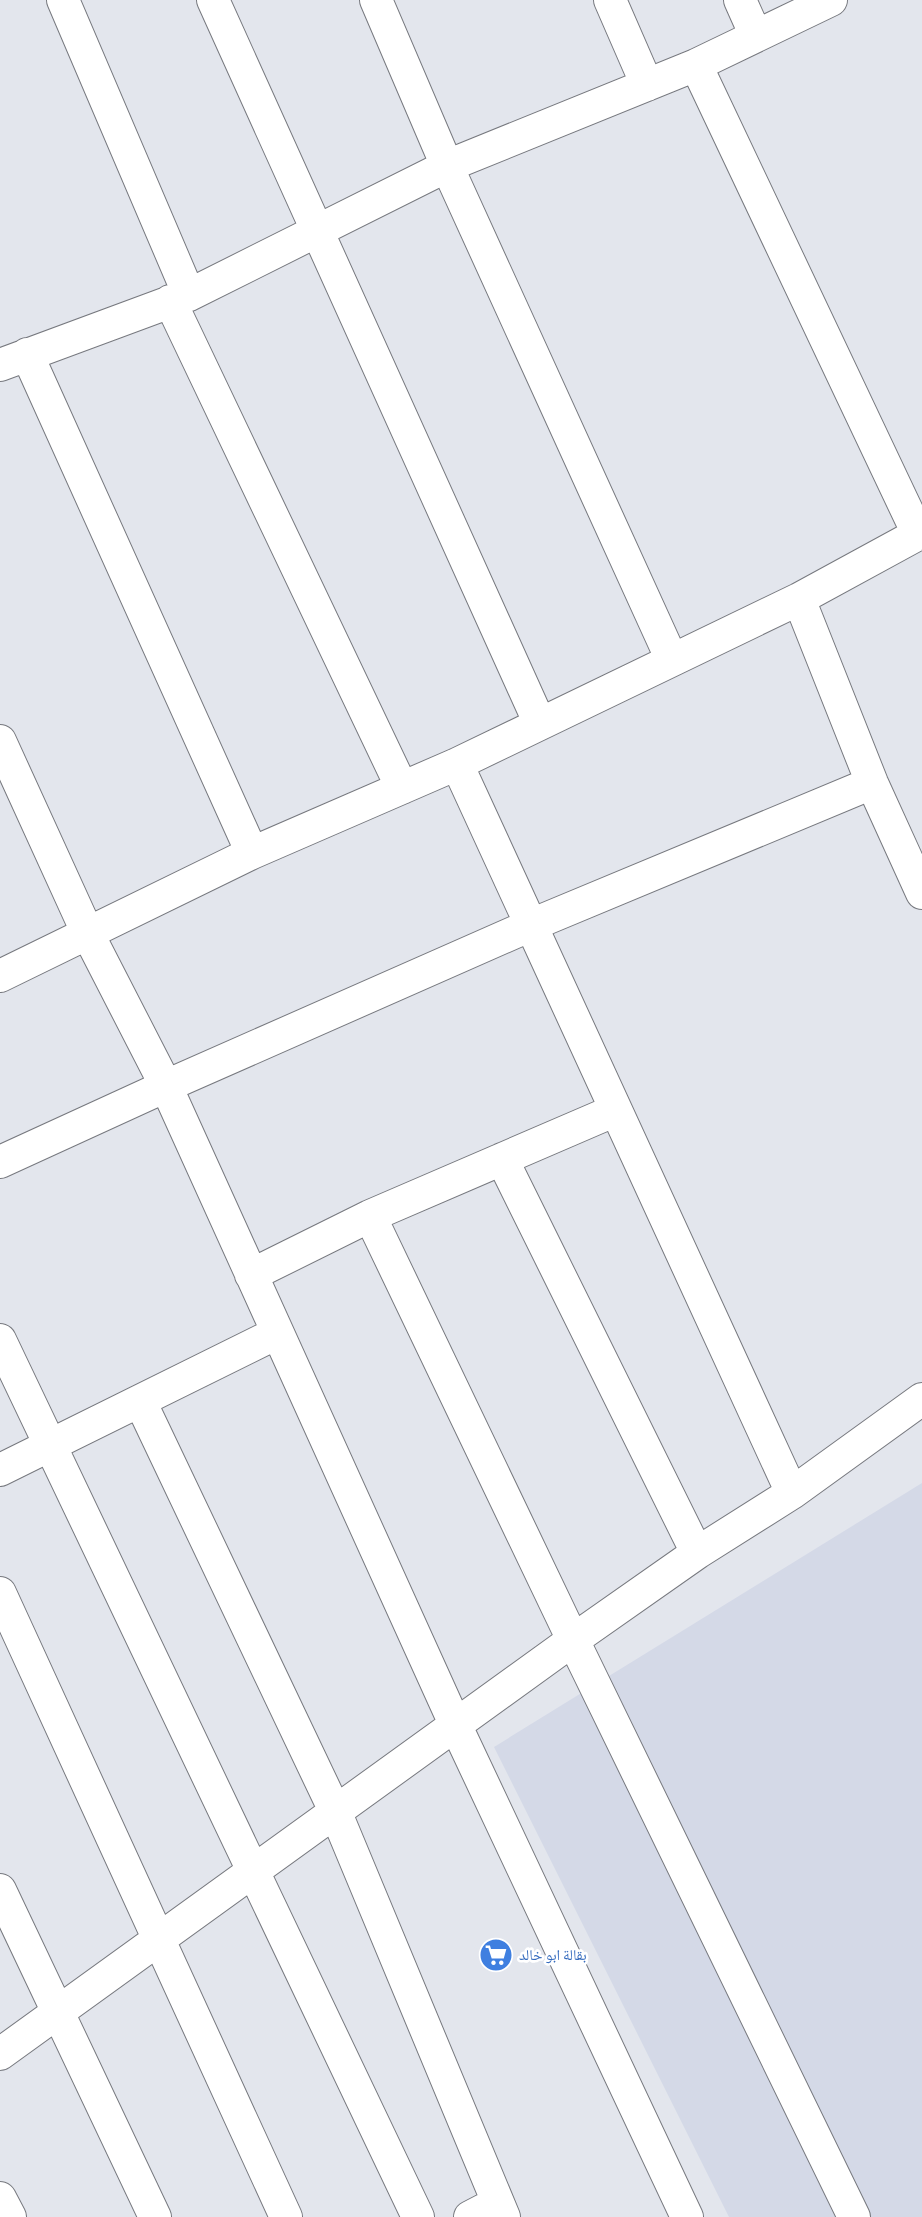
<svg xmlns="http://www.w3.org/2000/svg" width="922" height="2217" font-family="'Crimson Pro','Noto Naskh Arabic',serif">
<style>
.built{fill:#d4d9e7}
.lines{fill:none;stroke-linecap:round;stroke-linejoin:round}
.minor-casing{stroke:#77797f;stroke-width:34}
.minor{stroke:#fff;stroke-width:32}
.labels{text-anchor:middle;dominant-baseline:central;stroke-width:5;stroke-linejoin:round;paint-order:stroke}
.shop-label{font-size:15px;fill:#366cbe;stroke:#fff;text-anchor:start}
</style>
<rect width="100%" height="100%" fill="#e3e6ed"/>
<path class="built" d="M922,1483v734h-193l-235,-470z"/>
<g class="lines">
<g class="minor-casing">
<path id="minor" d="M63,0l126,295
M213,0l327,724
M376,0l71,166 225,494
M610,0l37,85
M740,0l16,36
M696,65l222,469
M170,301l232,487
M27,354l225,499
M0,365l189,-70 258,-129 249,-101 135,-65
M799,599l73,184 50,110
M0,741l88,193 78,152 289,638 232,493
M457,764l335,729
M0,976l252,-123 205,-89 342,-165 123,-67
M502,1159l195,394
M0,1162l166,-76 365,-161 341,-142
M370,1216l203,424 281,577
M251,1275l119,-59 246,-106
M0,1340l418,877
M140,1401l195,410 169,406
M0,1470l277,-137
M0,1593l286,624
M0,1890l155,327
M0,2054l573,-414 124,-87 95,-60 130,-94
M0,2198l10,19
M470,2217l27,-14"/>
</g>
<use href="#minor" class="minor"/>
</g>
<defs>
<g id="supermarket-disc" transform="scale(1.725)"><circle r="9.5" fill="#3f7fe0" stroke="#fff"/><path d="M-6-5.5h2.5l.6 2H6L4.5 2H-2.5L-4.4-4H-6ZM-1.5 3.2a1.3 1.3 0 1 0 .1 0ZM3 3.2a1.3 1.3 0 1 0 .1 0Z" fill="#fff"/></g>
</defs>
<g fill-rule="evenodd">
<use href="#supermarket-disc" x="496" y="1955"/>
</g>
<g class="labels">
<g class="shop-label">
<text x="519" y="1955">بقالة ابو خالد</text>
</g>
</g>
</svg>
